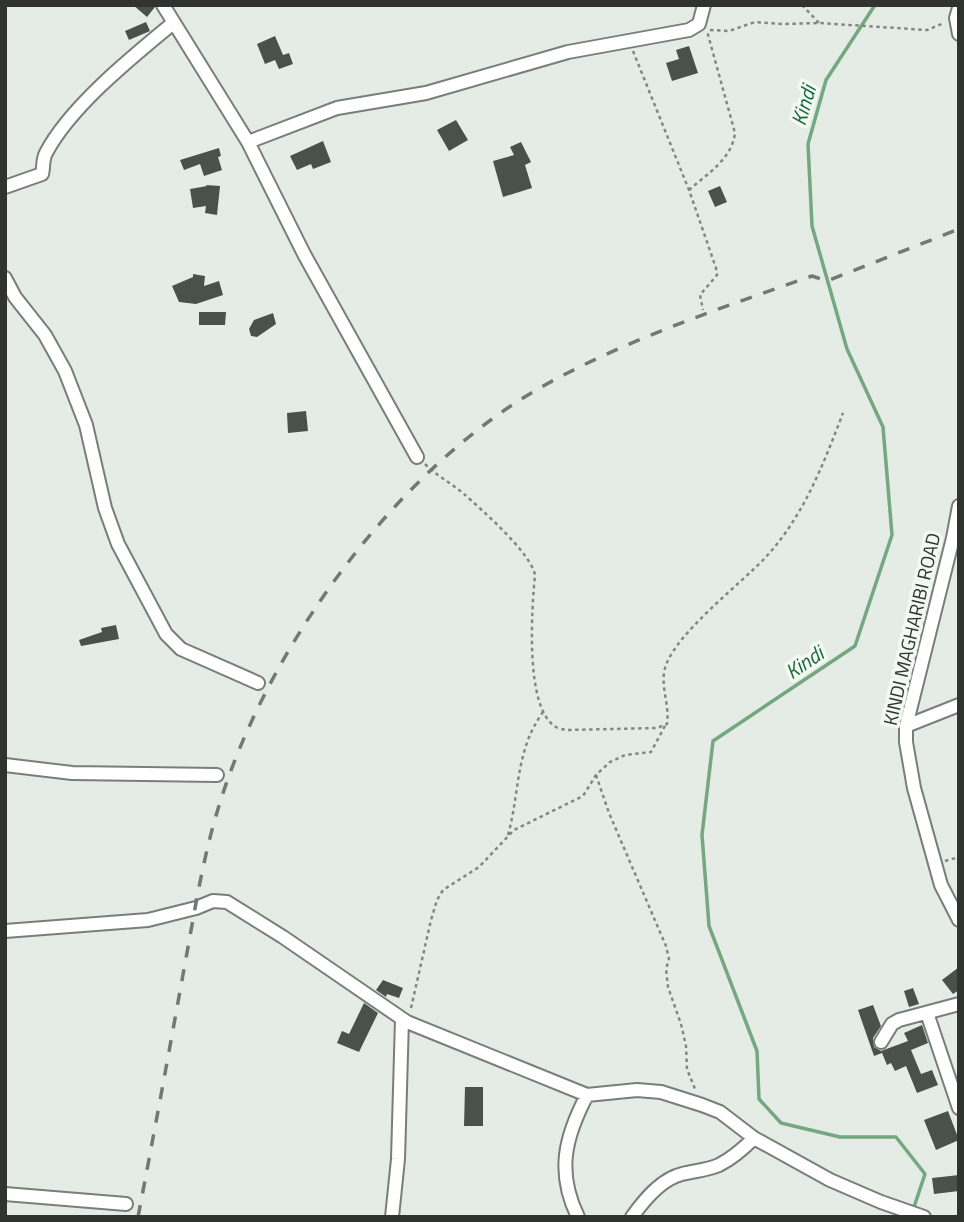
<svg xmlns="http://www.w3.org/2000/svg" width="964" height="1222" font-family="'Titillium Web',sans-serif">
<style>
.lines{fill:none;stroke-linecap:round;stroke-linejoin:round}
.stream{stroke:#75a781;stroke-width:3.5}
.building{fill:#4a504c}
.minor-casing{stroke:#787e79;stroke-width:16}
.path{stroke:#838783;stroke-width:2.5;stroke-dasharray:3.5 3.5;stroke-linecap:butt}
.minor{stroke:#fff;stroke-width:12}
.rail{stroke:#747874;stroke-width:3.5;stroke-dasharray:12 12;stroke-linecap:butt}
.labels{text-anchor:middle;dominant-baseline:central;stroke-width:7;stroke-linejoin:round;paint-order:stroke}
.street-label{font-size:19px;fill:#313331;stroke:#f2f9f3}
.water-label{font-size:21px;font-style:italic;fill:#1c6838;stroke:#f2f9f3}
</style>
<rect width="100%" height="100%" fill="#e5ece6"/>
<g class="lines">
<path class="stream" d="M875,5l-49,75 -18,64 4,82 35,123 36,78 9,108 -37,111 -142,95 -11,94 7,91 48,125 2,48 22,24 59,14h56l29,37 -12,36"/>
</g>
<path class="building" d="M133,5h21l1,2 -8,10z
M146,22l4,9 -21,9 -4,-9z
M275,36l8,19 6,-2 4,11 -14,5 -4,-9 -10,4 -8,-20z
M689,46l9,27 -26,8 -6,-18 13,-4 -3,-9z
M456,120l12,20 -19,11 -12,-21z
M323,141l8,21 -18,7 -2,-5 -14,6 -7,-14z
M521,142l10,20 -6,3 7,23 -29,9 -10,-36 21,-6 -4,-8z
M219,148l2,8 -3,1 4,13 -18,6 -4,-12 -16,6 -4,-10z
M206,185l14,1 -3,29 -12,-2 1,-7 -13,2 -3,-19 17,-3z
M720,186l7,16 -12,5 -7,-16z
M193,274l12,2 -1,10 15,-5 4,14 -27,9 -17,-2 -7,-16 21,-9z
M199,312h27l-1,13h-26z
M273,313l3,11 -19,13 -6,-1 -2,-7 5,-9z
M306,411l2,20 -20,2 -1,-20z
M116,625l3,14 -38,7 -2,-6 23,-8 -1,-4z
M959,967v23l-6,4 -11,-14z
M383,980l20,8 -4,10 -12,-4 -1,3 -10,-7z
M913,988l6,16 -10,3 -5,-16z
M364,1003l14,10 -19,39 -22,-9 5,-12 7,3z
M873,1005l8,21 -8,12 1,9 7,4 27,-10 -4,-8 18,-8 6,18 -17,7 10,24 11,-4 6,15 -21,8 -11,-27 -11,5 -4,-8 -4,2 -5,-12 -8,3 -16,-46z
M465,1087h18v39h-19z
M948,1111l11,29 -23,10 -12,-30z
M959,1175v16l-25,3 -2,-16z"/>
<g class="lines">
<g class="minor-casing">
<path id="minor" d="M163,5l85,137 56,112 113,203
M959,8l-3,10 3,16
M248,142l89,-34 89,-15 142,-41 121,-22 10,-6 5,-19
M5,187l37,-13c2,-6 0,-14 4,-21 24,-46 86,-96 126,-129
M5,278l10,19 30,38 20,36 21,54 19,83 13,36 48,90 15,15 77,34
M959,506l-6,32 -47,188v16l8,46 27,97 18,35
M906,726l53,-21
M5,765l67,8 145,2
M5,931l143,-11 48,-12 17,-7 14,1 56,35 124,85 180,73 50,-5 24,2 41,13 18,7 34,26 76,42 51,22 43,15
M927,1013l32,95
M881,1042l11,-18 7,-4 60,-16
M5,1194l121,10
M392,1217l6,-58 4,-140
M578,1217c-22,-45 -13,-80 9,-122
M632,1217c12,-17 29,-38 50,-43 12,-3 26,-4 37,-9 14,-7 25,-17 35,-27"/>
</g>
<path class="path" d="M802,5l17,18
M710,30l19,1 26,-9 28,2 36,-1 108,7 17,-7
M633,51l56,139 27,78 1,7 -17,20 3,15
M689,190c18,-16 43,-31 46,-57l-28,-102
M425,464c12,12 26,19 39,30 18,16 67,59 71,81 -3,31 -11,134 21,152 3,2 7,2 10,3l91,-2 10,-4c3,-20 -8,-40 -1,-59 12,-33 73,-80 98,-106 39,-41 59,-94 79,-146
M596,775l13,38 57,133 3,13 -3,10 2,18 13,37 5,22 1,23 8,20
M508,835c12,-43 7,-84 35,-123
M945,861l14,-4
M411,1008l20,-88 6,-20 6,-10 36,-23 35,-37 69,-34 13,-21 14,-13 15,-7 26,-3 15,-28"/>
<use href="#minor" class="minor"/>
<path class="rail" d="M138,1217c16,-83 31,-165 46,-248 10,-53 18,-108 34,-160 48,-160 179,-342 327,-424 85,-47 176,-77 267,-109l15,5 132,-52"/>
</g>
<g class="labels">
<g class="street-label">
<text transform="translate(911 629) rotate(-77)">KINDI MAGHARIBI ROAD</text>
</g>
<g class="water-label">
<text transform="translate(803 105) rotate(-74)">Kindi</text>
<text transform="translate(804 662) rotate(-34)">Kindi</text>
</g>
</g>
<rect width="964" height="1222" fill="none" stroke="#313331" stroke-width="14"/>
</svg>
